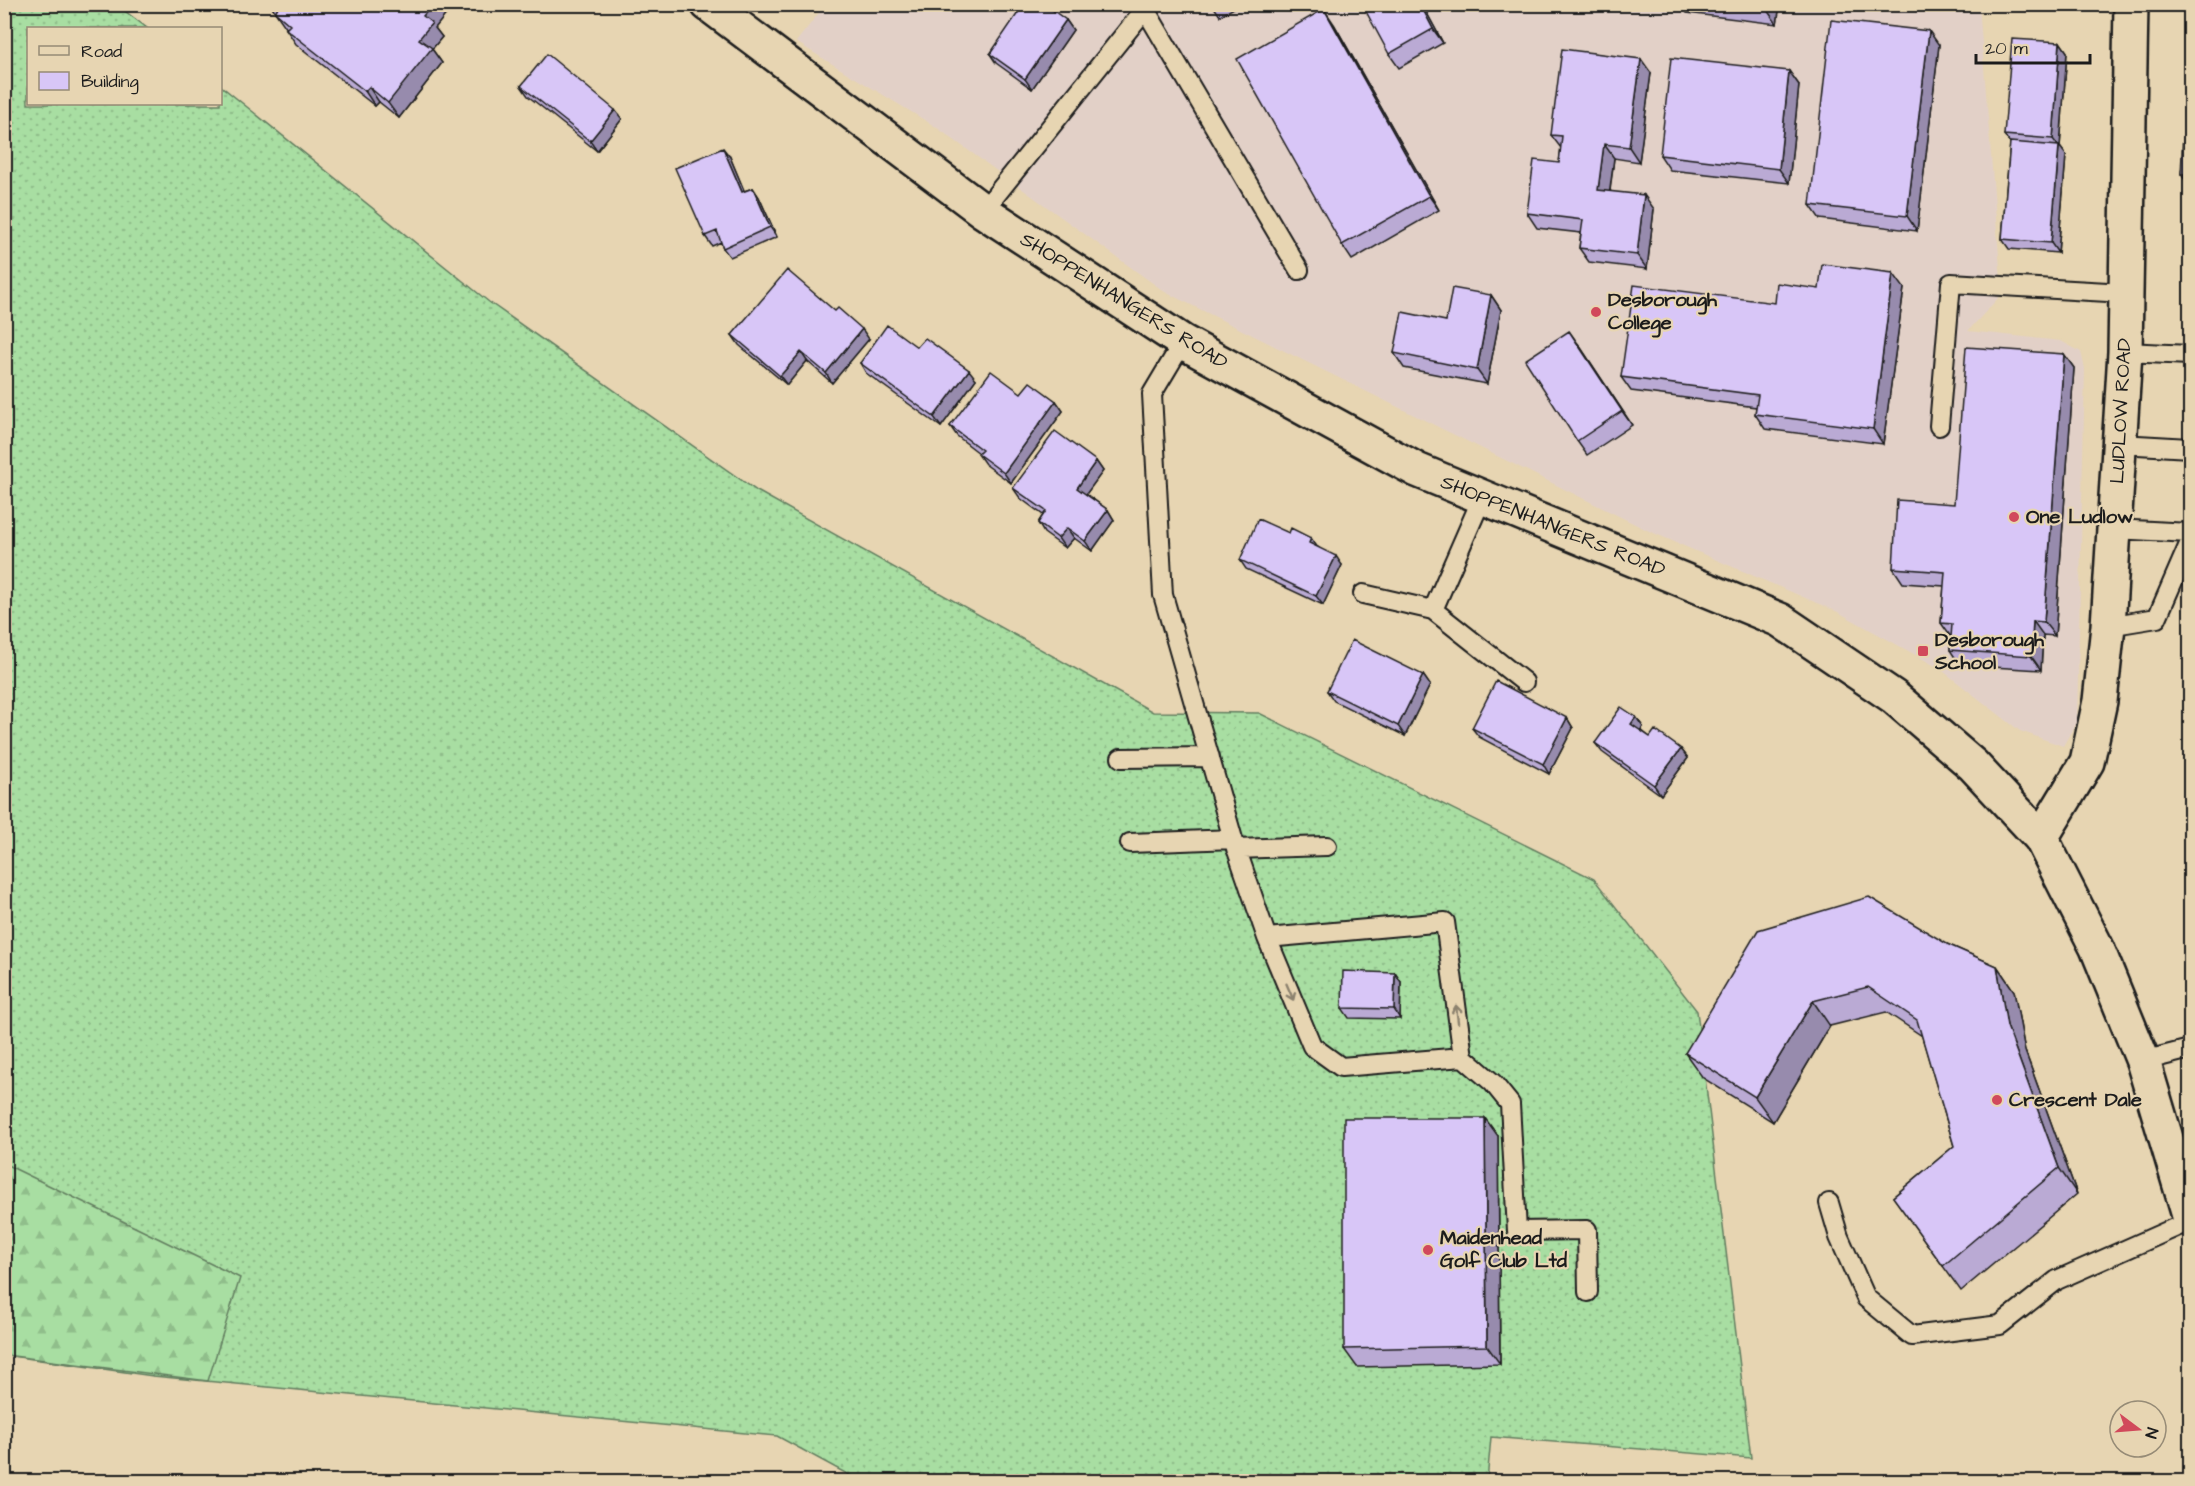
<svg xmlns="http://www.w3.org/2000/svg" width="2195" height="1486" font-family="'Architects Daughter',sans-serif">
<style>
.built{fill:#e2d0c7}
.grass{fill:url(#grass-dots);stroke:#627d5f;stroke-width:1.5}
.forest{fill:url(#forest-firs);stroke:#627d5f;stroke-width:1.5}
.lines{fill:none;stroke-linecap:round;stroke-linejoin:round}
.lane-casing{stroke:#1c1c1c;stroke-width:22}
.street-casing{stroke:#1c1c1c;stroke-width:38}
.secondary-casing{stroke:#1c1c1c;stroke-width:38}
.lane{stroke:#e7d5b2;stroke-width:18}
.street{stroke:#e7d5b2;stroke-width:33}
.secondary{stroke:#e7d5b2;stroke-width:33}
.wall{fill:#baaad4;stroke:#1c1c1c;stroke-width:1.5}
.shaded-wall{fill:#978bad;stroke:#1c1c1c;stroke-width:1.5}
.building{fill:#d8c6f7;stroke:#1c1c1c;stroke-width:1.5}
.oneway{stroke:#8c826e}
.poi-dot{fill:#d1495b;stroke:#e7d5b2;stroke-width:2}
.labels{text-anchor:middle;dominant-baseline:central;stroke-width:4.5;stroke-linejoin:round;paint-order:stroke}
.poi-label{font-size:20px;font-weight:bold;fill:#1c1c1c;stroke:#e7d5b2;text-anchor:start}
.street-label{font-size:20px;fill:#1c1c1c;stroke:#e7d5b2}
</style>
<defs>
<pattern id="grass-dots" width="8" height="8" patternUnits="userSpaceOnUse" patternTransform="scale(1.5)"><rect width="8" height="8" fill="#a8dea2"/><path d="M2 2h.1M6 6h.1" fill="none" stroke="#90be8b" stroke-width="1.8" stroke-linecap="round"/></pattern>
<pattern id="forest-firs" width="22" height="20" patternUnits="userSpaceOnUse" patternTransform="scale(1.5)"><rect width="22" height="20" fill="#a8dea2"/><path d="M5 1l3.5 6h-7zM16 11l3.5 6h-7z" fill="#90be8b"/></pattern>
</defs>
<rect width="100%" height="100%" fill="#e7d5b2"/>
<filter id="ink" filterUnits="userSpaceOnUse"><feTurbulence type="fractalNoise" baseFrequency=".0167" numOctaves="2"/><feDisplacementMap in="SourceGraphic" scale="12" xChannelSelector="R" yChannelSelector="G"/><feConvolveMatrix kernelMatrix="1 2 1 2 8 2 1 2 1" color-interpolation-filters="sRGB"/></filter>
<g filter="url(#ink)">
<path class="built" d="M826,4l1153,1 23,289 -34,37 93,10 20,11 4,17 -8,352 -14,25 -43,-15 -81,-63 -101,-56 -189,-81 -484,-239 -229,-165 -140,-85z"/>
<path class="grass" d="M5,5h112l30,23h-119v76h192l1,-18 268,216 268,189 396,221 106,1 335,166 103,132 54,447 -260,-21 -4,44h-627l-83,-45 -624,-60 -148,-21z"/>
<path class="forest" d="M5,1164l235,114 -32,103 -203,-26z"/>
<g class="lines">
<g class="lane-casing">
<path id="lane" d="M983,211l162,-202 154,261
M1183,342l-31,52 11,201 70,244 34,99 45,108 29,21 122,-10 -18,-135 -178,16
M2125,352l65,3
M1939,426l12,-143 174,10
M2120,444l70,4
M2114,529l76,4
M1363,594l70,16 91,72
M1433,610l49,-112
M2108,626l49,-8 33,-76
M1121,758l89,-1
M1130,843l103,-4
M1236,849l91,-3
M1463,1057l30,26 17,21 7,127 70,-1 1,62
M2143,1061l47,-12
M1829,1203l10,34 27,61 46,38 88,-11 57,-45 133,-59"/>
</g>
<g class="street-casing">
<path id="street" d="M2041,838l46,-76 13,-61 8,-75 17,-274 6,-348"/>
</g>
<g class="secondary-casing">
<path id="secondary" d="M708,4l275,207 200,131 234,128 363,150 114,77 79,68 68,73 56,110 46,113 47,158"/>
</g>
<use href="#lane" class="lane"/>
<use href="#street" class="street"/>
<use href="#secondary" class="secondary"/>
</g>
<path class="wall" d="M270,4h179l2,4 -16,20 7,9 -10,12 10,14 -43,55 -20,-16 -4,4 -79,-62 -10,-15h1l-12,-17v-1z
M1212,4h29l-21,12z
M1422,4l21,39 -44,25 -10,-14z
M1681,4h99l-3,20 -90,-11z
M2025,4h46v6z
M1066,20l7,10 -41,59 -36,-26 -6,-9z
M1334,24l105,186 -87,50 -10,-15z
M2060,42l7,10 -7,95 6,8 -8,98 -49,-4 -7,-10 8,-96 -6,-8z
M1939,45l-22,186 -97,-12 -10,-14z
M1789,71l10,14 -10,98 -119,-13 -10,-15z
M1651,73l-12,89 -25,-4 -4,33 44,18 -7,60 -58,-7 -10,-14 2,-15 -44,-5 -10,-15 32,-50 2,-15 -10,-13z
M521,86l101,33 -25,32 -69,-55z
M2190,97v87h-2l-7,-10z
M730,157l14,34 9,-3 6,9 18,40 -47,20 -7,-9 -2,-6 -9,4 -7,-10z
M1904,288l-21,156 -118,-15 -10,-15 1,-7 -125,-16 -10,-14 154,-74 44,-14z
M1491,295l10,15 -14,74 -83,-16 -10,-15 52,-32z
M732,335l137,4 -37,44 -25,-22 -20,24 -48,-40z
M1579,345l53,80 -45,30 -10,-14z
M917,347l59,32 -35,48 -75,-54 -6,-10z
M2064,354l10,14 -19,268 -12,-1 -2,35 -81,-5 -10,-15 1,-13 -10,-14 3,-37 -41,-3 -10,-15 61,-64z
M1021,393l35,8 7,10 -52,72 -26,-19 -7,-10 1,-1 -22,-17 -7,-10z
M1096,461l7,10 -17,23 22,16 6,10 -22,31 -18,-13 -9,10 -21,-15 -6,-10 5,-8 -23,-17 -7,-10z
M1318,547l24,18 -19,40 -77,-36 -6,-9z
M1423,675l7,10 -25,51 -71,-35 -7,-10z
M1636,717l7,10 -2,3 9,7 31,12 7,9 -27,37 -59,-43 -7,-9z
M1567,718l6,10 -24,46 -70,-37 -7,-9z
M1947,944l50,22 17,25 11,60 52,143 -116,97 -68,-94 61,-51 -32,-110 -36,-24 -56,14 -57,96 -70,-44 -18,-25z
M1395,973l6,9 -1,37 -51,-1 -7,-10z
M1498,1136l2,228 -143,3 -13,-18z"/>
<path class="shaded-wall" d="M433,4h16l2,4 -16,20 7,9 -10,12 10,14 -43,55 -11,-15 35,-87z
M1420,4h2l21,39 -10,-14z
M1768,4h12l-3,20 -10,-14z
M2067,4h4v6z
M1324,9l10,15 105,186 -10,-14z
M1066,20l7,10 -41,59 -7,-10z
M1929,31l10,14 -22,186 -10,-15z
M2060,42l7,10 -7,95 6,8 -8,98 -7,-10 8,-96 -6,-8z
M1641,59l10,14 -12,89 -10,-15z
M1789,71l10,14 -10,98 -10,-14z
M369,87l10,15 -4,4 -10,-15z
M615,110l7,9 -25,32 -7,-10z
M1604,144l10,14 -6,46 -10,-14z
M723,148l7,9 19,45 -7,-10z
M753,188l6,9 18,40 -7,-10z
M1644,195l10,14 -7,60 -10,-14z
M1893,273l11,15 -21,156 -10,-15z
M1491,295l10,15 -14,74 -10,-14z
M862,329l7,10 -37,44 -6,-10z
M1569,331l10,14 53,80 -10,-14z
M801,352l6,9 -20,24 -7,-9z
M2064,354l10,14 -19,268 -11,-14z
M969,370l7,9 -35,48 -7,-10z
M1056,401l7,10 -52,72 -7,-10z
M1096,461l7,10 -19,26 -7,-9z
M1108,510l6,10 -22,31 -7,-10z
M1067,528l7,10 -9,10 -7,-10z
M1311,538l7,10 -9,-5z
M1336,556l6,9 -19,40 -7,-9z
M2033,621l10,14 -2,35 -10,-14z
M1423,675l7,10 -25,51 -7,-10z
M1636,717l7,10 -5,6 -7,-9z
M1567,718l6,10 -24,46 -6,-10z
M1681,749l7,9 -27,37 -7,-10z
M1997,966l17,25 11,60 52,143 -18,-26 -52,-142z
M1395,973l6,9 -1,37 -6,-10z
M1813,1001l17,25 -57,96 -18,-25z
M1485,1118l13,18 2,228 -13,-18z"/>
<path class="building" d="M275,4h158l-10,12 9,7 -13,16 13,9 -44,55 -19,-16 -4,4 -79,-62 4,-4 -15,-13 3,-5z
M1024,4h20l22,16 -41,59 -35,-25z
M1362,4h58l13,25 -44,25z
M1722,4h46l-1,6z
M1324,9l105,187 -87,49 -105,-186z
M1831,20l98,11 -22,185 -97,-11z
M2012,39l48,3 -7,97 -49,-4z
M1562,49l79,10 -12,88 -25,-3 -6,46 46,5 -7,60 -58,-7 4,-28 -56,-7 7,-53 25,3 3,-27 -11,-1z
M547,54l68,56 -25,31 -69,-55z
M1671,58l118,13 -10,98 -119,-14z
M2185,97h5v77h-9z
M2010,142l49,4 -8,97 -49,-4z
M723,148l19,44 11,-4 17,39 -47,21 -6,-17 -12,5 -30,-68z
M1822,264l71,9 -20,156 -118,-15 3,-19 -137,-18 13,-92 141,18 2,-20 42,6z
M787,270l48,41 3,-3 24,21 -36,44 -25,-21 -21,24 -48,-41z
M1452,288l39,7 -14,75 -83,-17 8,-41 44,9z
M887,325l30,22 8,-9 44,32 -35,47 -74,-54z
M1569,331l53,80 -45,30 -52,-81z
M1966,347l98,7 -20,268 -11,-1 -2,35 -81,-6 2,-26 -11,-1 4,-51 -52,-4 4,-68 57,4z
M991,371l30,22 9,-11 26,19 -52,72 -26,-19 4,-4 -32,-24z
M1055,431l41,30 -19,27 31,22 -23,31 -18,-13 -9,10 -20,-15 8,-12 -33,-23z
M1258,519l31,14 2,-5 20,10 -2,5 27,13 -20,40 -76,-36z
M1352,640l71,35 -25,51 -71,-35z
M1496,681l71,37 -24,46 -71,-36z
M1621,707l15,10 -5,7 19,13 5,-7 26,19 -27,36 -59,-42z
M1869,897l78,47 50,22 10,60 52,142 -116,98 -50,-69 61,-51 -37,-126 -49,-33 -55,14 -58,96 -70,-44 73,-123z
M1343,971l52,2 -1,36 -52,-1z
M1344,1118h141l2,228 -143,3z
M1417,1477l33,4 -33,1z
M2137,1478v4h-50v-3z"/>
<defs><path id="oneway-shaft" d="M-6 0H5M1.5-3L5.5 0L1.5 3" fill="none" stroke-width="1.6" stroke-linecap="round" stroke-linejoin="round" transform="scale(1.5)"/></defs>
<g class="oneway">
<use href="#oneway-shaft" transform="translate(1290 992) rotate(67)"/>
<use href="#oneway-shaft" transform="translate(1457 1014) rotate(-97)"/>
</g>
</g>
<g class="poi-dot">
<circle cx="1596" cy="312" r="6"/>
<circle cx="2014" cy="517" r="6"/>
<rect x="1917" y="645" width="12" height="12" rx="3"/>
<circle cx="1997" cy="1100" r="6"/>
<circle cx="1428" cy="1250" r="6"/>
</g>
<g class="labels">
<g class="poi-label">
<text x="1608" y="300">Desborough<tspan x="1608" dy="23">College</tspan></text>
<text x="2026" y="517">One Ludlow</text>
<text x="1935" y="640">Desborough<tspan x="1935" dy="23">School</tspan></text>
<text x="2009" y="1100">Crescent Dale</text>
<text x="1440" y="1238">Maidenhead<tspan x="1440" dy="23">Golf Club Ltd</tspan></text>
</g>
<g class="street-label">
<text transform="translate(1124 301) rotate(32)">SHOPPENHANGERS ROAD</text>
<text transform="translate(2121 411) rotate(-87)">LUDLOW ROAD</text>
<text transform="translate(1553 526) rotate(22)">SHOPPENHANGERS ROAD</text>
</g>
</g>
<rect width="2195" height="1486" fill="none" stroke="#e7d5b2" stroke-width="24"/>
<rect x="12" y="12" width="2171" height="1462" fill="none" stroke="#1c1c1c" stroke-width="2" filter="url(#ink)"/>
<rect x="27" y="27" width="195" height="78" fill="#e7d5b2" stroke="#968b76" stroke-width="1.5"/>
<rect x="39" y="46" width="30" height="9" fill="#e7d5b2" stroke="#968b76" stroke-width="1.5"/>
<text x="81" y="57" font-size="18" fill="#1c1c1c">Road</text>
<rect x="39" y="72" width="30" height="18" fill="#d8c6f7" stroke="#968b76" stroke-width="1.5"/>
<text x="81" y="87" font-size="18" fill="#1c1c1c">Building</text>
<g transform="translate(2138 1429) rotate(106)"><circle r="28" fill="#e7d5b2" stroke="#968b76" stroke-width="1.5"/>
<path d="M0-4.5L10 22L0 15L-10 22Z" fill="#d1495b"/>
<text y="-9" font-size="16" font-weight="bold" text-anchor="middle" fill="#1c1c1c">N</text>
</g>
<path d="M1976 54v9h114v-9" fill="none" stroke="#1c1c1c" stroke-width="3"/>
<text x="1985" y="54" font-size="18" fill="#1c1c1c" stroke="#e7d5b2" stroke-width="4.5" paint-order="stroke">20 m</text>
</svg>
